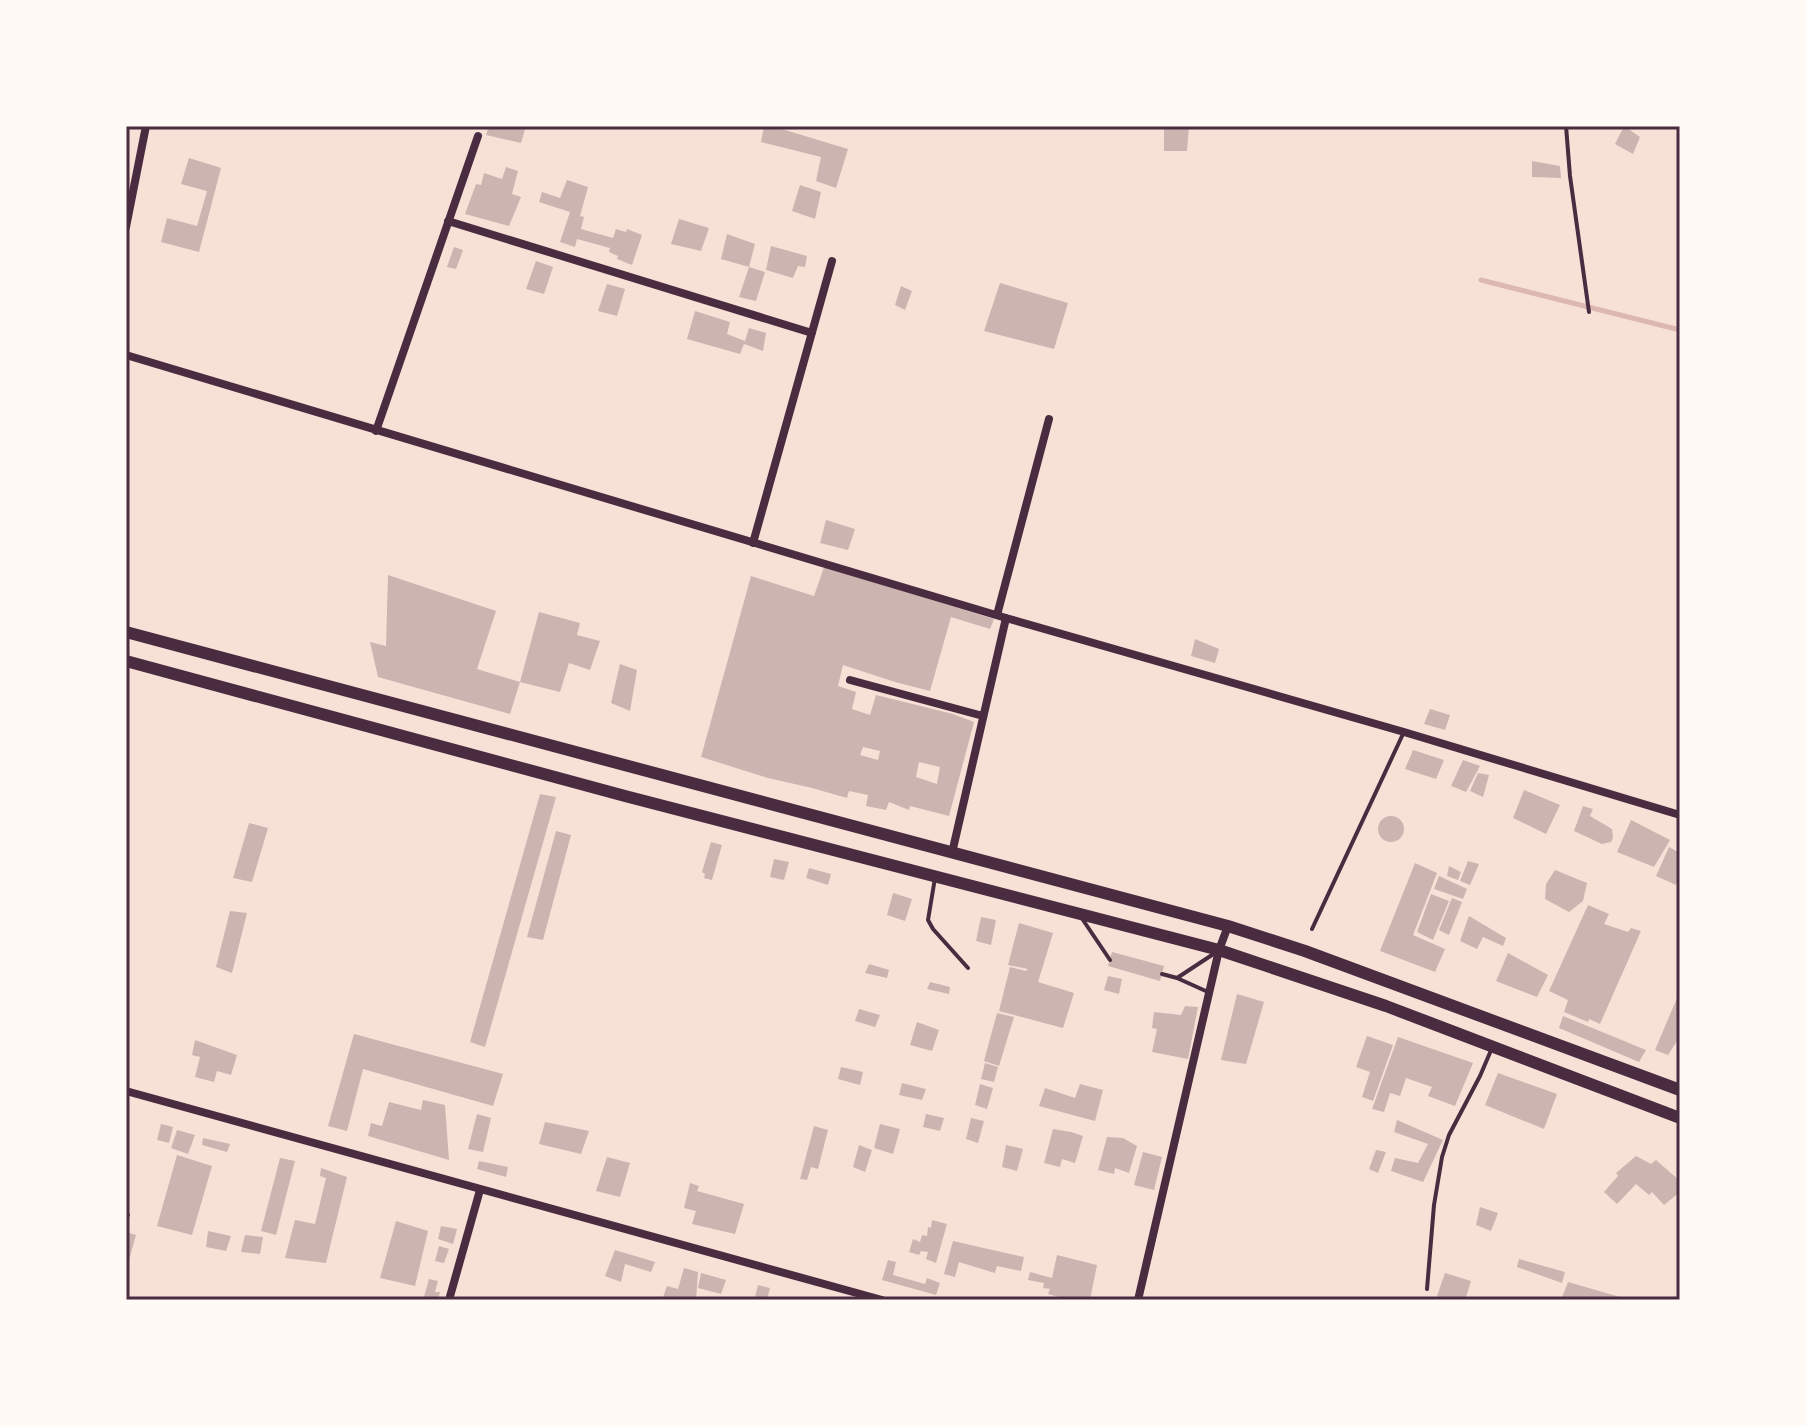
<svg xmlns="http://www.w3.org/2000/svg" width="1806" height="1426" font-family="Karla,sans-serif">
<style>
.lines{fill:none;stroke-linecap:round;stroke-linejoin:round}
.stream{stroke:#dcb8b0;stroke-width:5}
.building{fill:#ccb4b1;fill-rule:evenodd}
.service{stroke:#4a2c40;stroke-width:4}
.minor{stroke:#4a2c40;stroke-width:8}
.primary{stroke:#4a2c40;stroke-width:12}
.neatline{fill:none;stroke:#4a2c40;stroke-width:3}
</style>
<rect width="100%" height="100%" fill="#f7e1d7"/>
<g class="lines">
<path class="stream" d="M1481,280l199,50"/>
</g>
<path class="building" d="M489,126h37l-5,17 -35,-8z
M764,126h8l76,23 -12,39 -20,-7 5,-24 -60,-15z
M1164,126h25l-2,25h-23z
M1624,126l16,11 -7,17 -18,-10z
M189,158l32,10 -22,84 -38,-10 6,-24 30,8 10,-35 -26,-7z
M1532,161l28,5 1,12 -29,-1z
M506,167l12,4 -6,23 9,3 -12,29 -44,-12 11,-30 5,1 3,-12 18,6z
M567,180l21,7 -8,29 4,1 -3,12 32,9 3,-9 10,3 1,-3 15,6 -10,30 -15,-6 1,-3 -9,-4 1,-4 -33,-9 -2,8 -15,-5 10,-30 -31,-10 3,-10 18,6z
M800,185l21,7 -6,27 -23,-8z
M679,219l30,9 -8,23 -30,-7z
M727,234l28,10 -6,23 -28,-8z
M771,246l36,10 -2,11 -7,-1 -5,12 -27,-8z
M454,247l9,3 -7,19 -9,-2z
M536,261l17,6 -9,27 -18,-5z
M749,267l16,5 -9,29 -17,-4z
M1000,283l68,20 -14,46 -70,-18z
M607,284l18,5 -8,27 -19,-5z
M901,286l11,5 -7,19 -10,-5z
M695,311l35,11 -3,12 18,7 4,-13 17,5 -3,18 -19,-7 -4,10 -53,-15z
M826,520l29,9 -7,21 -28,-7z
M824,567l170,52 -4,10 -39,-12 -21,74 -35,-9 -52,-17 -5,21 18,6 -4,17 18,6 6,-20 77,19 21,8 -25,94 -39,-10 -1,4 -20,-8 -3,8 -20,-4 2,-11 -19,-4 -2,7 -35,-10 -44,-10 -67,-21 50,-181 63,20zM863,747l17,4 -2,9 -18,-5zM919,762l21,5 -3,17 -21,-7z
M388,575l108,36 -19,58 43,13 -10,32 -132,-37 -8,-35 16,4z
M539,612l41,11 -3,12 23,6 -10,29 -21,-7 -9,29 -40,-10z
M1195,639l24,10 -4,14 -24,-7z
M620,664l17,6 -7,41 -19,-8z
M1430,709l20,6 -5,15 -21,-6z
M1413,750l31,10 -8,19 -31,-10z
M1463,760l17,6 -14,26 -15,-6z
M1478,773l11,2 -6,22 -13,-6z
M1524,790l36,15 -14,29 -33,-16z
M540,794l16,3 -71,250 -15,-5z
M1583,806l10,3 -3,7 22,13 1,9 -2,4 -9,2 -28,-13z
M1378 829a13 13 0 1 1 26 0a13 13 0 1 1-26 0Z
M1631,820l39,20 -16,27 -37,-15z
M249,823l19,5 -16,54 -19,-4z
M556,831l15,4 -28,105 -16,-3z
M711,842l11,3 -10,35 -8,-2 1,-4 -3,-2z
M1669,847l11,6v22l-4,10 -20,-9z
M774,859l15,3 -5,18 -14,-3z
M1468,861l11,3 -9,21 -10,-4z
M1415,863l22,10 -24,62 32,14 -10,23 -55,-21z
M1449,866l12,6 -3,8 -11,-4z
M809,868l22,6 -3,11 -22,-7z
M1555,870l32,13 -4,18 -14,11 -24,-13 1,-15z
M1439,876l28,13 -4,10 -29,-10z
M893,893l19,6 -7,22 -18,-6z
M1431,894l18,7 -16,39 -16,-8z
M1452,898l10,4 -13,33 -10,-5z
M1588,905l21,9 -5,10 24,8 3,-4 10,3 -41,93 -11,-5 -1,3 -24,-10 4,-12 -19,-9z
M230,911l17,2 -15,60 -16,-6z
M1469,916l37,22 -3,8 -20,-9 -6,12 -17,-8z
M981,917l15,3 -5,25 -15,-4z
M1019,923l34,10 -15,49 36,11 -11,35 -64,-17 11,-44 16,4 2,-2 -20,-4z
M1112,952l52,14 -4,15 -52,-15z
M1508,953l40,22 -11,22 -41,-16z
M869,964l20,6 -2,8 -22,-5z
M1108,976l14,3 -3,15 -15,-4z
M930,982l20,5 -1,7 -22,-5z
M1680,991v52l-3,-2 -9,14 -13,-5z
M1237,994l27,8 -18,62 -25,-4z
M1185,1006l13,1 -10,52 -36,-7 5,-23 -5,-1 2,-16 27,3z
M859,1009l21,6 -5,12 -20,-6z
M997,1013l17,4 -15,49 -15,-5z
M1563,1016l83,34 -7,12 -80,-34z
M917,1022l22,8 -7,21 -22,-6z
M354,1034l149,40 -10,32 -130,-37 -16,62 -19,-5z
M1367,1036l26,9 -20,56 -11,-4 8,-25 -14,-5z
M1398,1037l75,26 -18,43 -27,-10 4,-9 -26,-9 -6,18 -10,-3 -6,19 -12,-3z
M195,1040l42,15 -6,20 -14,-4 -3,11 -19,-5 5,-20 -8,-2z
M985,1063l13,4 -4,15 -13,-3z
M841,1067l22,5 -3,13 -22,-6z
M1498,1073l59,21 -13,35 -59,-24z
M902,1083l24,6 -4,11 -23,-5z
M980,1084l13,4 -6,21 -12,-4z
M1080,1084l23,6 -8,31 -56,-15 6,-18 30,10z
M423,1100l22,5 4,55 -81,-24 3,-13 11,3 7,-24 32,8z
M477,1114l14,4 -8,34 -15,-3z
M926,1114l18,4 -4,13 -17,-4z
M971,1118l13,3 -6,22 -12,-4z
M1397,1120l46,20 -20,42 -32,-11 4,-13 23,5 10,-19 -34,-12z
M545,1122l44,9 -8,23 -42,-10z
M161,1124l12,3 -4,16 -12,-3z
M880,1124l20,5 -7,25 -19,-6z
M814,1126l14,4 -10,39 -7,-2 -4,13 -7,-1z
M1053,1129l18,3 12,4 -8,27 -13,-4 -2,8 -16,-4z
M177,1130l18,5 -7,19 -17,-6z
M1107,1137l16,1 14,8 -8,27 -14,-5 -1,6 -16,-4z
M203,1138l27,6 -3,8 -25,-7z
M859,1145l13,5 -7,22 -12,-5z
M1006,1145l17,4 -6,22 -15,-4z
M1376,1150l10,2 -8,21 -9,-4z
M1143,1152l19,5 -8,33 -20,-5z
M177,1155l35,11 -20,69 -35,-9z
M1636,1156l15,8 5,-4 24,21v11l-16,13 -12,-13 -3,3 -13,-11 -19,20 -13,-12 14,-16 -2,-3z
M607,1157l23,6 -10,34 -24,-6z
M280,1158l15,3 -19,74 -15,-4z
M479,1161l29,6 -2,10 -29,-8z
M321,1168l26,9 -21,86 -41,-5 10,-38 20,4 11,-46 -6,-2z
M690,1183l9,3 -2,5 47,13 -9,30 -43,-10 4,-13 -12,-3z
M1480,1207l18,6 -7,18 -15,-6z
M932,1220l15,4 -11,39 -10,-4 2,-7 -7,-1 -2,4 -10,-3 4,-13 7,3 2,-7 5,1 1,-9 3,1z
M396,1221l32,10 -13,55 -35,-8z
M441,1226l16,3 -4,15 -15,-5z
M208,1231l23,5 -5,15 -20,-4z
M126,1232l10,3 -9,32h-1z
M245,1235l18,2 -3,17 -19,-2z
M953,1241l71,16 -3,14 -24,-5 -2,7 -36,-11 -4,15 -11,-3z
M439,1246l10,3 -5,14 -9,-2z
M615,1250l40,12 -4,10 -26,-8 -4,18 -16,-6z
M1057,1255l40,10 -7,35h-20l-22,-6 2,-5 -7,-1 1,-5 -16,-3 2,-8 22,6z
M1519,1259l46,13 -3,11 -45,-16z
M888,1260l8,2 -3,13 32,9 2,-6 13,5 -4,12 -54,-15z
M684,1268l14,4 -2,28h-34l5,-14 11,3z
M701,1273l25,7 -5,14 -23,-6z
M1445,1273l26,8 -6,19h-18l-10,-4z
M429,1279l9,2 -3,11h5l-2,8 -14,-3z
M1568,1282l59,17v1h-66z
M758,1285l12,3 -3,12 -12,-3z"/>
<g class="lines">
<path class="service" d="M1566,126l4,50 19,136
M935,878l-7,42 5,9 35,39
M1083,920l27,40
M1312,929l91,-195
M1162,974l15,4 38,-25
M1177,978l31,14
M126,1215h2
M1427,1289l7,-84 8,-48 7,-22 31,-59 12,-28"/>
<path class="minor" d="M448,221l364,112
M126,227l20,-101
M126,355l880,263 398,114 276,83
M376,431l102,-295
M753,543l79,-282
M997,615l52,-196
M850,680l133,36
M952,853l54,-235
M126,1091l756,209
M449,1300l31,-110
M1138,1300l81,-350 9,-24"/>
<path class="primary" d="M126,632l1102,294 77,25 375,139
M126,661l499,135 594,154 167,56 294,112"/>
</g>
<rect width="1806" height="1426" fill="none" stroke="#fffaf5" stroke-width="256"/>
<rect x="128" y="128" width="1550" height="1170" class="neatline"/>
</svg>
